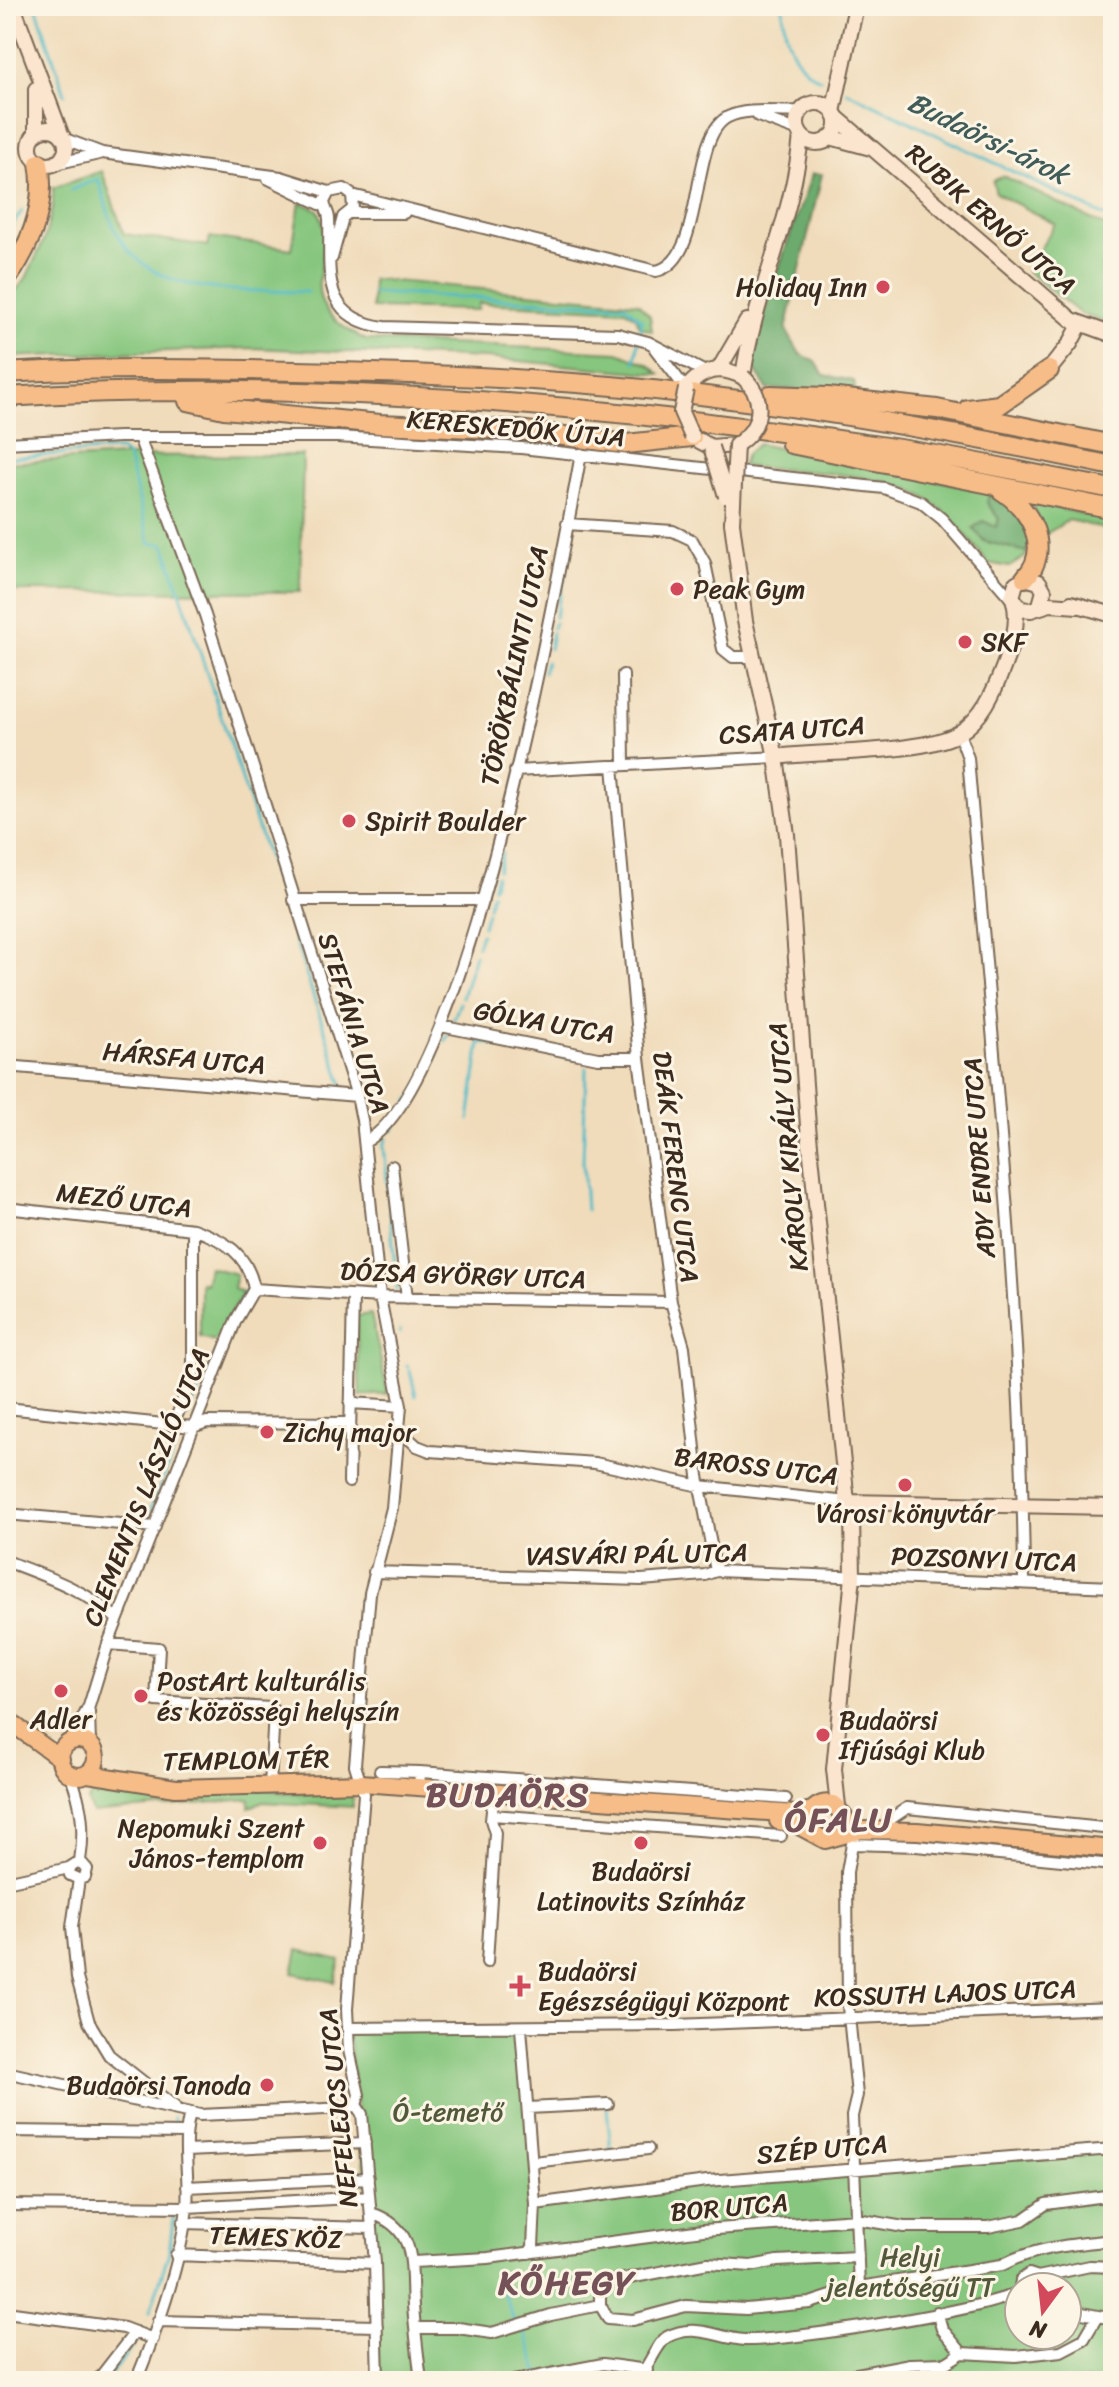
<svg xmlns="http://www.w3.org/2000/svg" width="1119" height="2387" font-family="Sriracha,sans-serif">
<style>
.green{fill:#86c67e;stroke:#60784e;stroke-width:2;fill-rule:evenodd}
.forest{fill:#6cab6d;stroke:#546a46;stroke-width:2}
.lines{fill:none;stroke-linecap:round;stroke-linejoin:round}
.stream{stroke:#4dbac6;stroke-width:3}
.street-casing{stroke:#7a6855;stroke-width:14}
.secondary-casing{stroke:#7a6855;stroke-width:18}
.primary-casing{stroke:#7a6855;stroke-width:20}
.highway-casing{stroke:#7a6855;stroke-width:22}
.street{stroke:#fff;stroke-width:10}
.secondary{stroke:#fce5cf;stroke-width:14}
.primary{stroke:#f7bd88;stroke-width:16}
.highway{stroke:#f7bd88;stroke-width:18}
.secondary-bridge-casing{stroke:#7a6855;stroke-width:18;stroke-linecap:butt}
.secondary-bridge{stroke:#fce5cf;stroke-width:14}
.poi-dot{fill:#d1495b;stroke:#fcf5e5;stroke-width:3}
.labels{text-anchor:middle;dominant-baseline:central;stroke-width:6;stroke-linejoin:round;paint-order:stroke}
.street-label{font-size:26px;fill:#3b2a1e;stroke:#fcf5e5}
.poi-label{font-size:26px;fill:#3b2a1e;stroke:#fcf5e5;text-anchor:start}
.park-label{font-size:26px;fill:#52593b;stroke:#fcf5e5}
.water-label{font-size:28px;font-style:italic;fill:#415c59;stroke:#fcf5e5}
.district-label{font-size:34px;font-weight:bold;letter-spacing:2px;fill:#755258;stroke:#fcf5e5}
</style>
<rect width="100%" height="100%" fill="#fcf5e5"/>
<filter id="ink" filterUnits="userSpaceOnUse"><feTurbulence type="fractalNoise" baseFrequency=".0125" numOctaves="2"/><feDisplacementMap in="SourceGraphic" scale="16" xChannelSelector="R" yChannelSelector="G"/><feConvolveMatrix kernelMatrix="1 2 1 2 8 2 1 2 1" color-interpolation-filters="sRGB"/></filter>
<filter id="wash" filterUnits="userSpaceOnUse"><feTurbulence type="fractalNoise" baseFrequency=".006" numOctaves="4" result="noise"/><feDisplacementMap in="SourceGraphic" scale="32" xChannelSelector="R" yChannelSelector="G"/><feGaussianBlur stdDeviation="1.8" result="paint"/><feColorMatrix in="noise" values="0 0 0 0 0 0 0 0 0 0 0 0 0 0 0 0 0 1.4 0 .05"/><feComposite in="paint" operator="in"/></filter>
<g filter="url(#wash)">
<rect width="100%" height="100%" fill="#f0dcbb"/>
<path class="green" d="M102,171l22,63 84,12 2,-9 82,12 8,-47 18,8c26,52 -39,87 48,130l252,12 30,12 12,10 -175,-16 -233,-10 -246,9v-54l20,-25 18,-38 9,-34v-18z
M1003,176l110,54v95l-32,-11 -54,-43 28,-47 -59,-31 -3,-12z
M372,279l266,24 12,13 2,15 -12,-4 -4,-10 -11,-7 -146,-7 -1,7 -106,-2z
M758,444l231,47 -1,12 11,16 -3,9 -13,-6 1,19 43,11 -2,5 -16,10 -21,-4c-21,-27 -43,-57 -75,-72 -41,-19 -124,-20 -171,-25l4,-12z
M303,455l-3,137 -294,-1v-128l118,-7z
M1031,502l82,19v10l-44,-11 -25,15z
M209,1267l27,7 -3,15 10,3 -28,49 -15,-4v-55l5,1z
M371,1314l17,80 -28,2 -4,-80z
M96,1787l12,2 -1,5 6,2h69l85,-7 19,4h62l4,2 1,12 -92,-5 -12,6 1,-9 -158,14 -4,-12z
M298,1950l42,10 -5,22 -42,-9z
M347,2028h174l14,175 137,-18 441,-36v232h-735l-3,-118zM1019,2287h48v48h-48z"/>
<path class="forest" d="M812,174h10l-36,156 14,24 16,8 8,13 30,6 2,11 -89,-3c-3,-7 -11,-14 -13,-22 -5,-24 47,-162 58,-193z
M989,491l24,12 18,33 -4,16 -43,-11 -11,-13 10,-7 13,6 3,-8 -12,-16z"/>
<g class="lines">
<path class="stream" d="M36,6l29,88
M783,6c0,29 10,60 37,73
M846,91l267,129
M71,190l27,-11c6,17 10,37 18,53 36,68 126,57 191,60
M6,234l16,-23
M372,293l253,12 17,16 -7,41
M6,458l107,-8h7l8,7 22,86 13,1 3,5 176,534
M569,560l4,-15
M558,604l8,-32
M555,617l3,-10
M553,628l1,-5
M549,649l3,-16
M543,672l3,-10
M516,795l3,-9
M510,819l3,-11
M498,870l4,-17
M493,887l3,-11
M488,907l4,-14
M483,926l4,-14
M477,946l4,-12
M462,997l13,-42
M454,1018l6,-15
M445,1041l3,-6
M427,1071l10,-17
M415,1093l8,-15
M469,1120l11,-78 96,17
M393,1130l18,-32
M387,1139l-3,6 13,145
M586,1210l-3,-49 3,-93
M400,1330v2
M407,1365l1,2
M410,1371l6,25
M187,1417l59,-127
M147,1518l32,-80
M116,2072l2,2
M607,2107l4,44
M173,2117l5,11
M495,2271l20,52
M150,2312l19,-60 5,-38
M523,2327l16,47
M105,2381l32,-40"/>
</g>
</g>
<g filter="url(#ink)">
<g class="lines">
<g class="street-casing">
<path id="street" d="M758,116l41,15
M65,139l37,14 179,24 48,15 15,-3 8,6 304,76c51,-10 32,-135 72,-154 19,-10 52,-4 73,-6
M59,163l40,-9
M267,178l57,28
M329,192l-5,10c1,7 5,11 5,17 2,50 -11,99 55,108l234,7 30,8 57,30
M350,213h54
M332,258l11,-41 10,-8 -1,-14
M655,349l31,40
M139,437l66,178 152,481 5,24 18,177 21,109 -9,102 -22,85 -15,172 9,29 -17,215 2,41 10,45 -3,10
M6,443l113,-6h218l184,11 363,40 37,14 21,17 72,83
M567,524l106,7 19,9 13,23 18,86 10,8h19
M623,675l1,90
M959,733l9,25c23,274 54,549 56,824
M613,766l26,292 32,244 13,45 14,129 18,95
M515,771l261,-14
M293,900h190
M441,1026l157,32h41
M6,1066l351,30
M365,1142c103,-54 193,-564 216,-688
M392,1166l15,132
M6,1208l187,21c32,11 55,25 61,60
M254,1289l126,8 291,5
M350,1403l51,3
M6,1408l187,19 14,-5 141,1
M174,1423l19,-48v-146
M400,1431l17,15 13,5 165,12 105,23 147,16
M349,1482l4,-186
M6,1514l149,13
M6,1561c39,15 81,29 111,58
M374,1572l267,8 64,-5 11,-4 397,16
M108,1644l51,4 -3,53 115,7 3,3 -4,75
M89,1712l1,33
M72,1739l17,-33 19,-62 128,-324 18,-31
M380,1771l40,1
M70,1774c12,30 15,55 10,87
M419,1787l1,-15 366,27
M492,1815l289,21
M888,1825l1,-5 18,-12 206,21
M79,1879l-9,-4 -1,-7 11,-7 7,8 -2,8 -6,2 -7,48 5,51 12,44 20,33 66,52
M6,1882l63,-14
M487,1962l8,-129 -4,-13 3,-27
M347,2028l327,-3 439,-17
M521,2028l14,176 -2,43 -4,6
M6,2072l194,43 147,-7 9,-3
M356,2105l6,9 13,149 3,118
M528,2108l80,-4
M6,2131l180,2
M186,2151l179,-8
M533,2162l115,-13
M187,2187l181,-9
M535,2204l172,-23 406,-32
M6,2205l181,2 182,-10
M371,2213c48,16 39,53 42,93 2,25 5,50 8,75
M183,2223l189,5
M176,2255l199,8
M413,2262l75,-4 215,-28 154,-11 47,8h84l35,-7 23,-16 67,-9
M1038,2277l52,-11 23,1
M859,2287l-7,-171 5,-21 -9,-89 -1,-134 5,-28 64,2 197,19
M1020,2287l1,-7 8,-6 9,3 3,10
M600,2305l8,13 25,2 53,-14 60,3 64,-6 49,-16 143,-22c33,-18 74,-21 111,-25
M1067,2310l46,9
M6,2312l118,16 29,11
M937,2312l5,17 20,24
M158,2321l219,5
M415,2328h43l34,5 59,-18 49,-10v-14l8,-9 100,-19 43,3 26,-5 80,-4
M97,2381l38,-49
M136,2381c21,-51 45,-119 51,-174 3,-31 -6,-63 3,-94
M514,2381l89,-17 44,6
M636,2381c12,-11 20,-37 31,-44 28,-15 50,1 77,3 36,2 253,-31 275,-49
M820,2381l90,-17 36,-1 16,-10 54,3 45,-5 23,-12 13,-22"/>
</g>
<g class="secondary-casing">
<path id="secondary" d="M13,6l48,128
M797 123a20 20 0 1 1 40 0a20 20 0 1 1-40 0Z
M833,112l23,-106
M835,116l237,204 41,15
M30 147a18 18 0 1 1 36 0a18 18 0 1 1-36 0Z
M36,134v-45
M830,137l41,11
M719,369l28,-48
M1049,370l21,-26 10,-19
M686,389c16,-20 34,-24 57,-12 11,-83 51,-159 58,-242
M692,437l19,10 25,-2
M732,523l13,98 31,136 11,78 21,291 39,376 5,12 1,62 -19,193 4,37
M1071,603l42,12
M1040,605l4,-14 -5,-9 -14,-4 -9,5 -4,14 9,12 10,1 19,-6 28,2
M776,757c44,-6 149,-3 183,-24 23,-14 35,-41 44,-65 8,-21 17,-44 11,-66
M847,1502l266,5"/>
</g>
<g class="primary-casing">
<path id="primary" d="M6,1719l55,40
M60 1758a18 18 0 1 1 36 0a18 18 0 1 1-36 0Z
M88,1774l88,14 185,-5 435,31 16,-4
M808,1820c3,-13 13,-19 26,-16l11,14 -5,17
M778,1821l17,3 30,16 36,-10 56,1 196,18"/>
</g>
<g class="highway-casing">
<path id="highway" d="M6,280c25,-35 41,-74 33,-117
M6,373c96,-6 194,-4 291,-2 146,3 295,9 441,29 126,16 251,40 375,66
M770,395l58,2 109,12 176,36
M6,397c292,-19 598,7 887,51 74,11 147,28 220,41
M188,401l36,8 156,15 138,6 108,14 66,-7
M968,409l31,-4 50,-35
M791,444l322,65
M1001,490c29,18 52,59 24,88"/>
</g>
<use href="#street" class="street"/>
<use href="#secondary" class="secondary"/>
<use href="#primary" class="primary"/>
<use href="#highway" class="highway"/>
<g class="secondary-bridge-casing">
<path id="secondary-bridge" d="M686,389l-5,23 11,25
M711,447l15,49
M732,523l4,-78c26,-17 31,-46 7,-68"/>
</g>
<use href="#secondary-bridge" class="secondary-bridge"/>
</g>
</g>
<g class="poi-dot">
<circle cx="883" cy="287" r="8"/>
<circle cx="677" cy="589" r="8"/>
<circle cx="965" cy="642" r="8"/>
<circle cx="349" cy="821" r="8"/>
<circle cx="267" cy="1432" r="8"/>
<circle cx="905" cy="1485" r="8"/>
<circle cx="61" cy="1691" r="8"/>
<circle cx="141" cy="1696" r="8"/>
<circle cx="823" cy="1735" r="8"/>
<circle cx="320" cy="1843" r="8"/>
<circle cx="641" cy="1843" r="8"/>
<path d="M516 1974h8v8h8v8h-8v8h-8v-8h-8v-8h8z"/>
<circle cx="267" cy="2085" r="8"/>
</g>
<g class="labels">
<g class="street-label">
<text transform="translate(991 219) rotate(41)">RUBIK ERNŐ UTCA</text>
<text transform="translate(516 428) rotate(5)">KERESKEDŐK ÚTJA</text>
<text transform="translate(514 666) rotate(-78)">TÖRÖKBÁLINTI UTCA</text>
<text transform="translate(792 730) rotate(-4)">CSATA UTCA</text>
<text transform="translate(544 1022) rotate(10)">GÓLYA UTCA</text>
<text transform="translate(354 1023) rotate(73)">STEFÁNIA UTCA</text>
<text transform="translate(184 1058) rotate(5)">HÁRSFA UTCA</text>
<text transform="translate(788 1147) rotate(-95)">KÁROLY KIRÁLY UTCA</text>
<text transform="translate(979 1158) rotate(-94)">ADY ENDRE UTCA</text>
<text transform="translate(676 1167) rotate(83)">DEÁK FERENC UTCA</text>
<text transform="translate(124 1200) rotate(7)">MEZŐ UTCA</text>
<text transform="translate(463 1275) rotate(2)">DÓZSA GYÖRGY UTCA</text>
<text transform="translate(756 1466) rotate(7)">BAROSS UTCA</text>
<text transform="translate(146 1487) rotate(-68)">CLEMENTIS LÁSZLÓ UTCA</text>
<text transform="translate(637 1554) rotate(-1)">VASVÁRI PÁL UTCA</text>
<text transform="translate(984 1559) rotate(2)">POZSONYI UTCA</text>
<text transform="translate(246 1760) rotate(-1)">TEMPLOM TÉR</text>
<text transform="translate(945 1993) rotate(-2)">KOSSUTH LAJOS UTCA</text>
<text transform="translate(338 2108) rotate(-96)">NEFELEJCS UTCA</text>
<text transform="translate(822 2149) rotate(-5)">SZÉP UTCA</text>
<text transform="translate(729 2207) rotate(-5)">BOR UTCA</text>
<text transform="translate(276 2237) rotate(2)">TEMES KÖZ</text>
</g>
<g class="poi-label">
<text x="867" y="287" text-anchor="end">Holiday Inn</text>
<text x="693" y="589">Peak Gym</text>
<text x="981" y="642">SKF</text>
<text x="365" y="821">Spirit Boulder</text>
<text x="283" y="1432">Zichy major</text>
<text x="905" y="1513" text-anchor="middle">Városi könyvtár</text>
<text x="157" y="1681">PostArt kulturális<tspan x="157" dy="30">és közösségi helyszín</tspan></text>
<text x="61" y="1719" text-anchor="middle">Adler</text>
<text x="839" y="1720">Budaörsi<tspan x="839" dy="30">Ifjúsági Klub</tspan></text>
<text x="304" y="1828" text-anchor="end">Nepomuki Szent<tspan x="304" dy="30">János-templom</tspan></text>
<text x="641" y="1871" text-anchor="middle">Budaörsi<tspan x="641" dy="30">Latinovits Színház</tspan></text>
<text x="538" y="1971">Budaörsi<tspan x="538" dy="30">Egészségügyi Központ</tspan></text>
<text x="251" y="2085" text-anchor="end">Budaörsi Tanoda</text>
</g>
<g class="park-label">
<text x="448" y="2112">Ó-temető</text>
<text x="910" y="2257">Helyi<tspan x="910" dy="30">jelentőségű TT</tspan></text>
</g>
<g class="water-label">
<text transform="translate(988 138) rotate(26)">Budaörsi-árok</text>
</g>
<g class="district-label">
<text x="508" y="1795">BUDAÖRS</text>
<text x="839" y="1820">ÓFALU</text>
<text x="567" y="2283">KŐHEGY</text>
</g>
</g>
<rect width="1119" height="2387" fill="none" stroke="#fcf5e5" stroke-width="32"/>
<g transform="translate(1043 2311) rotate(195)"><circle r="38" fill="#fcf5e5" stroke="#afa495" stroke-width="2"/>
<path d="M0-6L14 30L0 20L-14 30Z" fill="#d1495b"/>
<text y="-12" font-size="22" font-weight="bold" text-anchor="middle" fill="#3b2a1e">N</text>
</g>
</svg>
